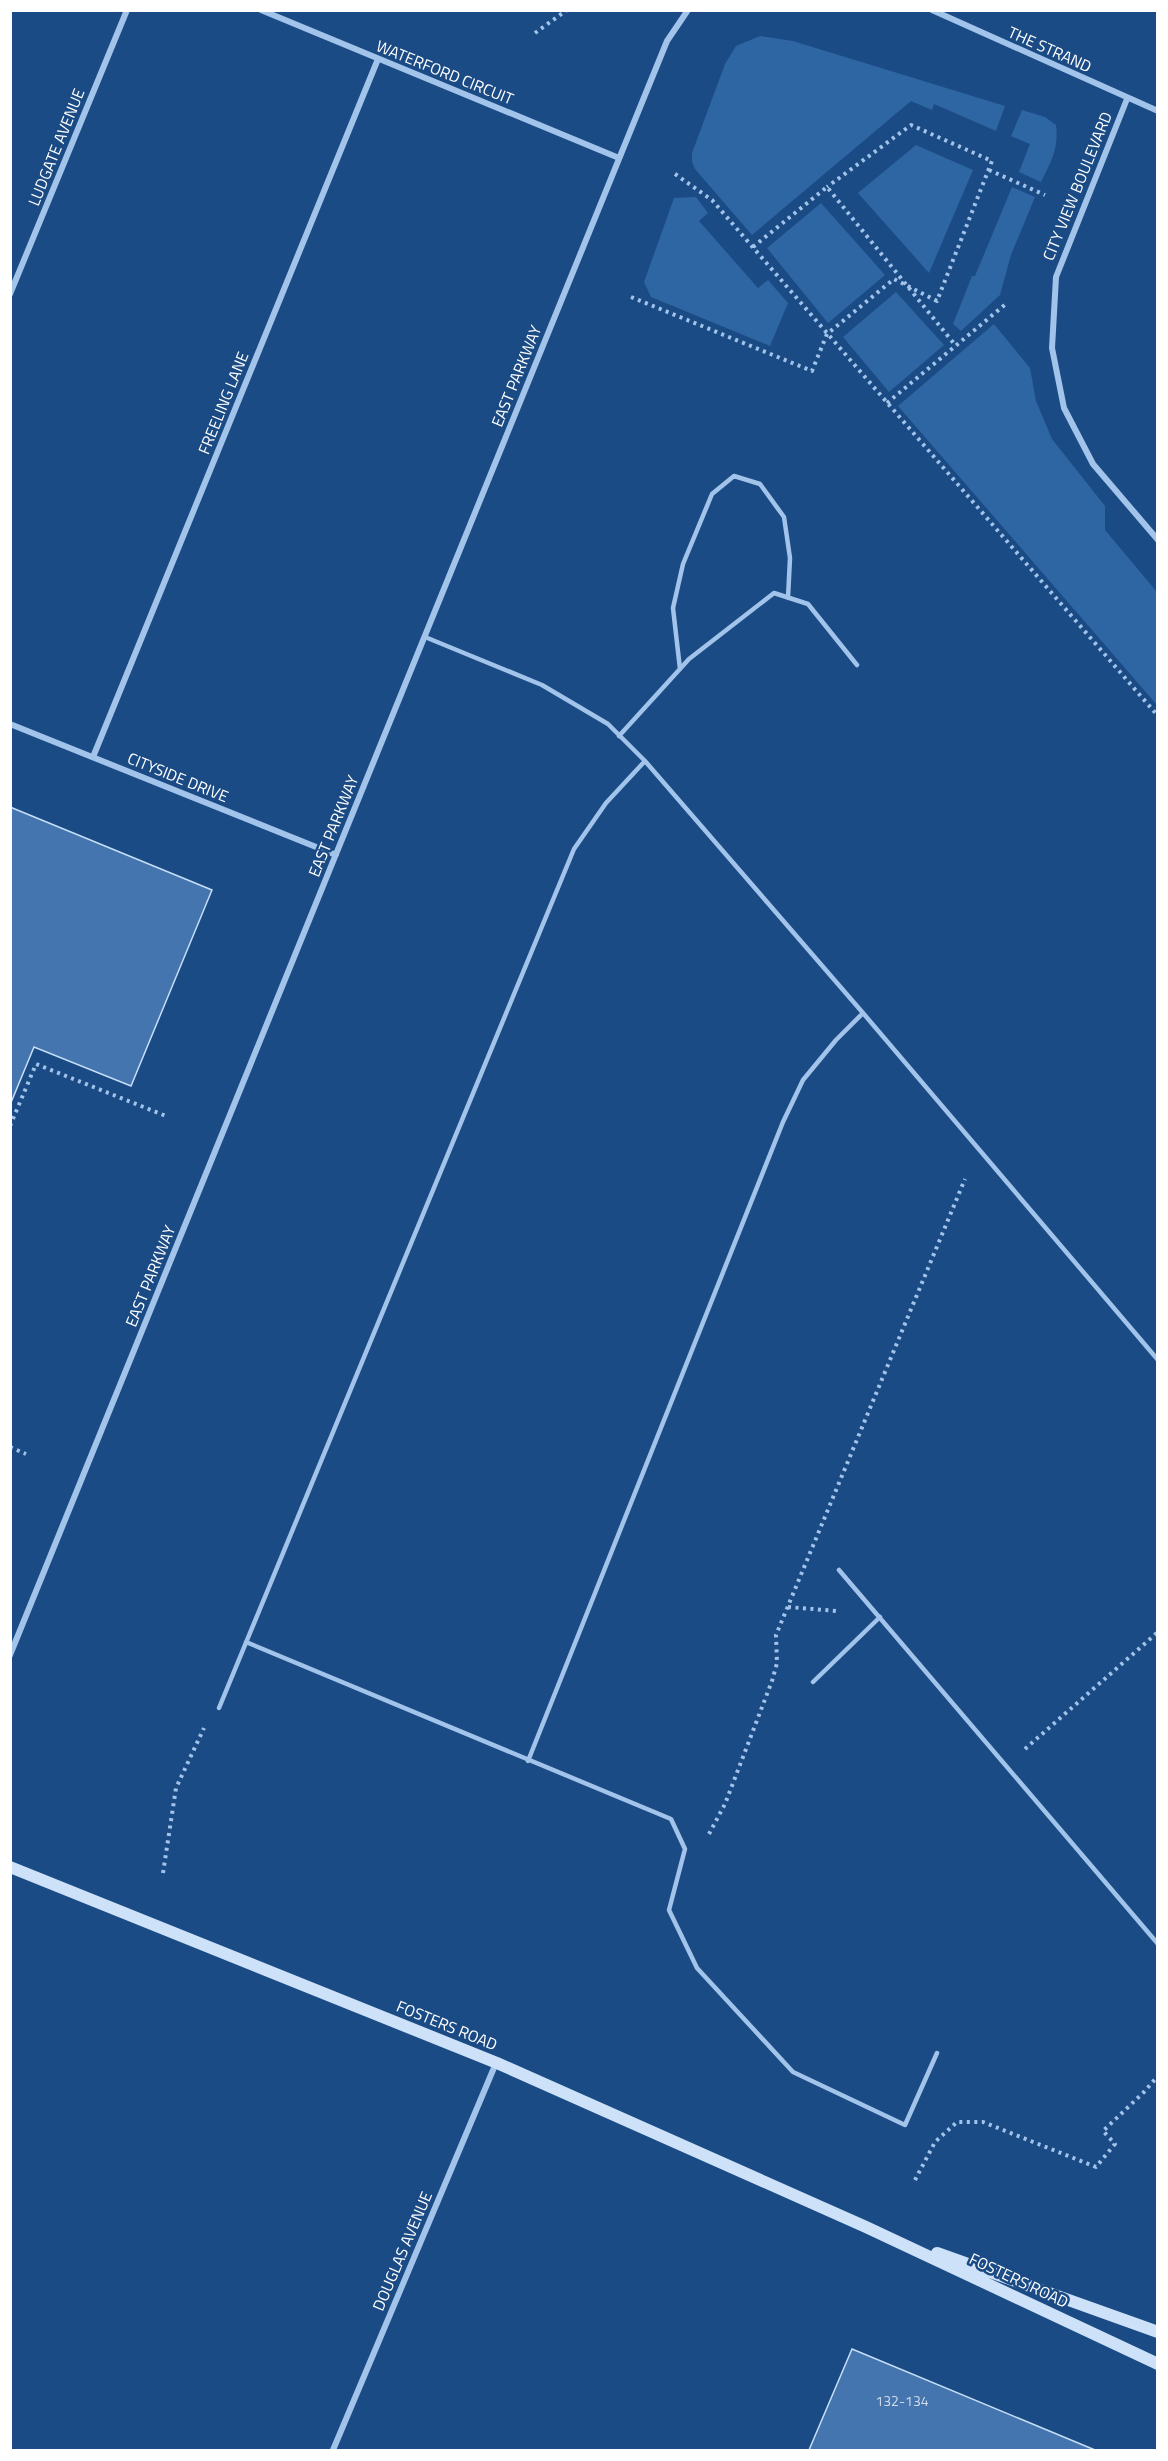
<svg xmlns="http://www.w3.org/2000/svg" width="1168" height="2461" font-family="'Titillium Web',sans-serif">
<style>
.green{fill:#2e65a3}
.building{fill:#4475ae;stroke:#c6def8;stroke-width:1.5}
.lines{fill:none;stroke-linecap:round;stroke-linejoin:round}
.path{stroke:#a2c4eb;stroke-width:4;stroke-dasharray:3 4.5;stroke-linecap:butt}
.service{stroke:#a2c4eb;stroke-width:4.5}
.minor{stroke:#a2c4eb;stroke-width:6}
.secondary{stroke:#cde1f8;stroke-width:12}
.labels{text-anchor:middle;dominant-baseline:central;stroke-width:5;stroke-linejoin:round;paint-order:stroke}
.number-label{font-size:14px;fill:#d0dceb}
.street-label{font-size:16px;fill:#fff;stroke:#1b4b85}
</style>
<rect width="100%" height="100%" fill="#1b4b85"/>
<path class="green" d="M760,36l33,5 212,65 -9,25 -62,-27 -2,6 -21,-9 -159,134 -57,-66 -3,-7v-9l33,-89 11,-18z
M1022,110l23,7 11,8c3,23 -5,37 -15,57l-22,-10 11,-28 -19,-8z
M916,145l57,25 -44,103 -71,-80z
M1012,187l23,10 -24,58 -11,40 -39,36 -8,-7 19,-48h3z
M696,197l12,16 -9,8 59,67 10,-8 20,23 -18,43 -119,-49 -7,-15 30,-84z
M821,203l64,72 -57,48 -61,-75z
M896,292l48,53 -55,47 -46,-55z
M994,324l36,44 6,33 16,38 53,67v24l52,62v113l-259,-299z"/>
<path class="building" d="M10,807l202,83 -81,196 -97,-39 -24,58z
M852,2349l243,101h-286z"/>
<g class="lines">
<path class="path" d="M535,33l32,-23
M989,170l56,25
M675,174l37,26 446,516
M753,247l74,-60 129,159
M631,297l181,74 15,-37 67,-55 43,22 55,-140 -81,-36 -84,62
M887,403l120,-100
M10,1126l26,-62 130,52
M10,1447l16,7
M788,1607l48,4
M1025,1749l133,-117
M709,1834l16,-30 47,-123 5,-18 -1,-28 189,-456
M163,1873l13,-85 28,-60
M915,2180l20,-38 22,-20h26l113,45 19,-23 -12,-13 41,-39 14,-16"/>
<path class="service" d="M425,637l117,48 66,39 37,37 218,252 295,347
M680,669l-7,-61 10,-44 29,-70 22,-18 26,8 24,33 6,41 -2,40
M619,736l70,-77 85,-66 34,11 49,61
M839,1570l319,374
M246,1642l425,177 14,30 -16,61 28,58 96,104 112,53 32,-72
M813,1682l67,-65
M219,1708l355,-859 32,-46 39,-42
M528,1761l255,-639 20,-42 33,-40 27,-27"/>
<path class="minor" d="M261,10l358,148
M932,10l226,101
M1127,99l-71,178 -4,71 12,60 29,56 65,76
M10,294l117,-284
M10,724l326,131
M93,757l285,-698
M10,1655l657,-1614 21,-31
M333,2450l163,-387"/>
<path class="secondary" d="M10,1867l487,196 369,164 292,137
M937,2253l221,79"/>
</g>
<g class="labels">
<g class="number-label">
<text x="902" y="2400">132-134</text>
</g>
<g class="street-label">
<text transform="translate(1050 49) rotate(24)">THE STRAND</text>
<text transform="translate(445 72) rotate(22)">WATERFORD CIRCUIT</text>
<text transform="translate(56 147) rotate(-68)">LUDGATE AVENUE</text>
<text transform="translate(1077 186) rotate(-68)">CITY VIEW BOULEVARD</text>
<text transform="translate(516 376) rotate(-68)">EAST PARKWAY</text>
<text transform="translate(223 403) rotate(-68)">FREELING LANE</text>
<text transform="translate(178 777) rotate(22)">CITYSIDE DRIVE</text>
<text transform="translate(333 826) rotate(-68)">EAST PARKWAY</text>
<text transform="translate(150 1276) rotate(-68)">EAST PARKWAY</text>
<text transform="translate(447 2025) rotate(22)">FOSTERS ROAD</text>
<text transform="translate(402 2251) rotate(-67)">DOUGLAS AVENUE</text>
<text transform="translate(1019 2280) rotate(25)">FOSTERS ROAD</text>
</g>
</g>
<rect width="1168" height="2461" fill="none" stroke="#ffffff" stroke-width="24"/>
</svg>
